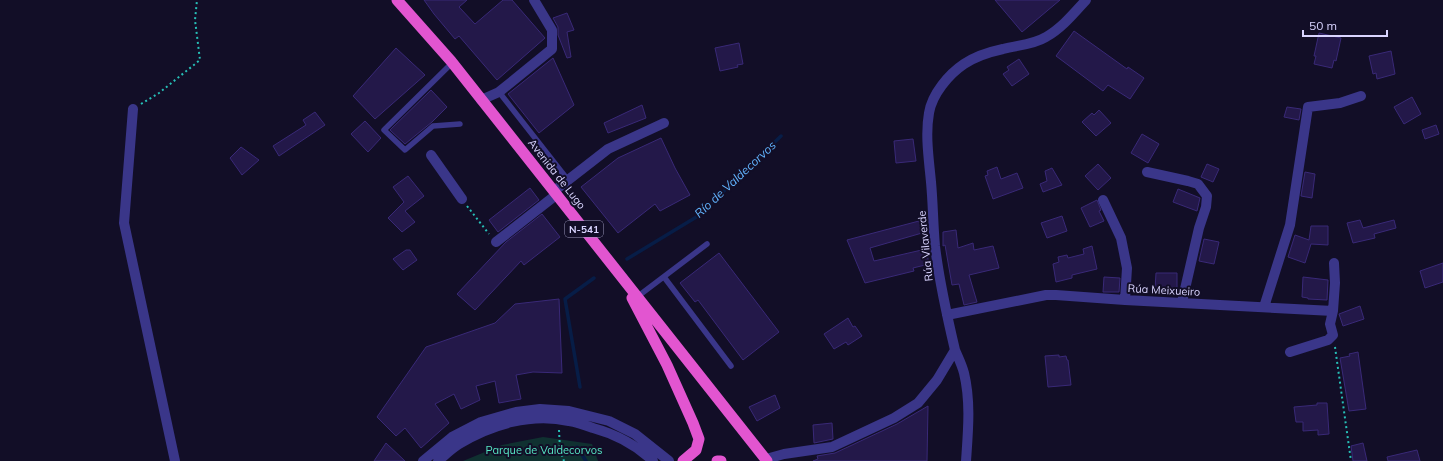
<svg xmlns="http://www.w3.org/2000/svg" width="1443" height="461" font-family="Mulish,sans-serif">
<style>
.green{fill:#103131}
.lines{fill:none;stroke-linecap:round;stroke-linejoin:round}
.stream{stroke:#071d47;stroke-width:3.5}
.building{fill:#231849;stroke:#392977}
.path{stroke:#27c0b8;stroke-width:2;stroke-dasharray:2 3;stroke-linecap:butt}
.service{stroke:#3a3689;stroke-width:5.5}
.minor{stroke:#3a3689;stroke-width:10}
.trunk{stroke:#e255d0;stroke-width:11}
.labels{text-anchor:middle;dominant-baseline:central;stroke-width:4;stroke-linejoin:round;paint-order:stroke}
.shield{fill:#120e27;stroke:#9d99be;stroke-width:1}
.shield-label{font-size:10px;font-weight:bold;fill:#d9d4ff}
.street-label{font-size:11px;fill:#d9d4ff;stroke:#120e27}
.park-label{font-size:11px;fill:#57e7c5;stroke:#120e27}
.water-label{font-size:12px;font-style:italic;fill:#62b4ff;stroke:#120e27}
</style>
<rect width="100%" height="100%" fill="#120e27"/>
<path class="green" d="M543,437l49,7 6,17h-135l39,-16z"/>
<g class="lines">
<path class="stream" d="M627,259l71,-43 83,-80
M580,387l-15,-88 29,-21
M577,447l9,14"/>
</g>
<path class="building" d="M424,0h43l-8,7 16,17 28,-24h9l33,38 -48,42 -38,-44 -4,3 -21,-25z
M995,0h65l-38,32z
M567,13l7,17 -7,2 4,25 -4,1 -9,-23v-8l-5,-9z
M1074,31l53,38 1,-2 16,11 -14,21 -22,-14 -5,6 -47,-35z
M1319,33l22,5 -5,23 -2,-1 -2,8 -18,-4 2,-8h-2z
M739,43l4,21 -6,1 1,2 -18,4 -5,-23z
M396,48l29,27 -50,44 -22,-23z
M1391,51l4,23 -18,5 -1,-6 -3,1 -4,-18z
M553,58l21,47 -35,28 -31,-39z
M1019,59l10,15 -17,12 -9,-12 6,-4 -2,-3z
M431,90l16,17 -15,15 -27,22 -15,-14z
M1412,97l9,17 -17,10 -10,-17z
M642,105l4,13 -38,15 -4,-10z
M1287,107l14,2 -2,11 -15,-3z
M1099,110l12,13 -15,13 -14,-14 10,-9 2,2z
M315,112l10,13 -46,31 -6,-10 33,-21 -3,-5z
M365,121l16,17 -13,14 -17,-18z
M1436,125l3,9 -14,5 -3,-9z
M1142,134l17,10 -11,19 -17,-10z
M661,138l14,30 15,27 -30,16 -5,-7 -37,29 -37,-46 37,-29z
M913,139l3,22 -20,2 -2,-22z
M241,147l18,13 -17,15 -12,-17z
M1098,164l13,14 -13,12 -13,-14z
M1207,164l12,5 -6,13 -12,-5z
M997,167l4,12 16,-6 6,15 -30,11 -8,-23 3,-1 -1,-4z
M1052,168l10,17 -19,7 -3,-8 7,-3 -2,-10z
M1305,172l10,2 -3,24 -11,-2z
M408,176l16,20 -19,15 10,11 -13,10 -14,-14 16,-16 -11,-15z
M530,188l9,12 -41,32 -9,-12z
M1178,189l22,9 -3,13 -24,-9z
M1097,200l4,10 -2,1 5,10 -14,6 -9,-19z
M542,214l18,23 -36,28 -3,-4 -46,49 -18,-16 49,-52z
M1062,216l5,15 -20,7 -6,-15z
M1360,220l3,8 31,-8 2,8 -22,6 1,4 -22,5 -6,-20z
M919,221l3,12 -52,15 4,13 52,-12 3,15 -16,4 1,3 -49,12 -18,-43z
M1311,226h17v19l-17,-1 -6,19 -17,-6 7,-22 14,5z
M956,230l2,18 15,-5 1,7 19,-4 6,22 -30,7 8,27 -13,3 -5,-21 -7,1 -7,-40 -2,1v-14z
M1204,239l15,3 -5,22 -15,-3z
M1092,246l5,23 -25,6v3l-16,4 -3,-18 6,-2 -1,-5 9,-2 1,3 16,-4 -1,-5z
M406,250h4l7,10 -14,10 -10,-11z
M719,253l60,79 -36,28 -45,-60 -3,2 -15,-19z
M1443,263v19l-18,6 -5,-17z
M1156,273h21v18l-22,-1z
M1104,277l16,1 -1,14h-16z
M1303,277l25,3 -1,20 -19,-1v-1l-6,-1z
M559,299l3,74 -29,-1 -17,3 5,24 -22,4 -4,-22 -19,5 4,14 -19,9 -7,-15 -19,10 14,19 -28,25 -16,-20 -9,8 -19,-19 49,-70 69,-24 20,-19z
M1360,306l4,13 -21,7 -4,-12z
M848,318l5,9 2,-1 7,10 -14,9 -2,-3 -12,7 -10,-15z
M1358,352l8,57 -17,2 -9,-53 10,-2 -1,-2z
M1059,355v2l7,-1 1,4h1l3,25 -23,2 -3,-31z
M775,395l5,13 -23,13 -8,-14z
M1317,403h10l2,31 -11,1v-5l-15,1v-9h-7l-2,-15 23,-2z
M928,406l-1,55h-114l5,-2 -1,-3 18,-3 62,-29z
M832,423l1,16 -19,4 -1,-18z
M386,443l19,18h-31z
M1363,443l4,18h-14l-2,-15z
M1417,450l3,11h-32l-1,-4z"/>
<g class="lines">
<path class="path" d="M141,104l18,-11 41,-33 -5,-40 2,-20
M467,206l22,28
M1335,347l16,114
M559,430l1,20 4,11"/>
<path class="service" d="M452,63l-68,67 21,20 28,-24 27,-2
M499,92l69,88
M664,277l67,89
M637,297l70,-53"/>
<path class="minor" d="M481,100l18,-8 53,-43v-19l-18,-30
M133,109l-9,114 51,238
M431,155l31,44
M1147,172l41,9 10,3 9,12 -1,11 -7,21 -17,74
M554,191l54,-42 56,-26
M1103,200l18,38 6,30 -2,32
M496,242l60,-47
M1264,307l26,-82 18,-118 32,-4 21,-7
M947,315l99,-20h10l69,5 208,11 2,-28 -1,-20
M955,350c3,7 7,15 9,23 7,29 4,59 2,88
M1290,352l38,-12 5,-5 -3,-11 3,-13
M766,459l18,-5 48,-7 62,-29 24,-15 19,-23 18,-30c-8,-34 -16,-70 -20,-104 -2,-22 -2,-43 -4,-64 -2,-22 -6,-47 -2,-69 3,-19 20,-39 35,-49 12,-8 25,-12 39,-15 14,-4 30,-4 43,-12 16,-9 28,-24 40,-37
M423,461l29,-24 29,-15 35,-10 24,-3 29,2 40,10 26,13 34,27
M438,461c7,-6 13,-12 21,-17 33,-20 72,-31 110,-23 8,1 16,4 24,7 22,6 43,17 60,33"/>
<path class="trunk" d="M397,0l54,61 316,400
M632,298l35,67 26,58 6,16 -3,11 -13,11
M717,461h4"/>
</g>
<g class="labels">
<rect class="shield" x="565" y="221" width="38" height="16" rx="3"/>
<g class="shield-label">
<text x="584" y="229">N-541</text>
</g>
<g class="street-label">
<text transform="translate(557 174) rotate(52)">Avenida de Lugo</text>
<text transform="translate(925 246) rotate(-96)">Rúa Vilaverde</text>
<text transform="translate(1164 290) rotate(3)">Rúa Meixueiro</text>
</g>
<g class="park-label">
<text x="544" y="450">Parque de Valdecorvos</text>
</g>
<g class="water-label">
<text transform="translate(735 179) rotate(-43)">Río de Valdecorvos</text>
</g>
</g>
<path d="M1303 30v6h84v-6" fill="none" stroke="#d9d4ff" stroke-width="2"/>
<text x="1309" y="30" font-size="12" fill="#d9d4ff" stroke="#120e27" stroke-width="3" paint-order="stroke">50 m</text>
</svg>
